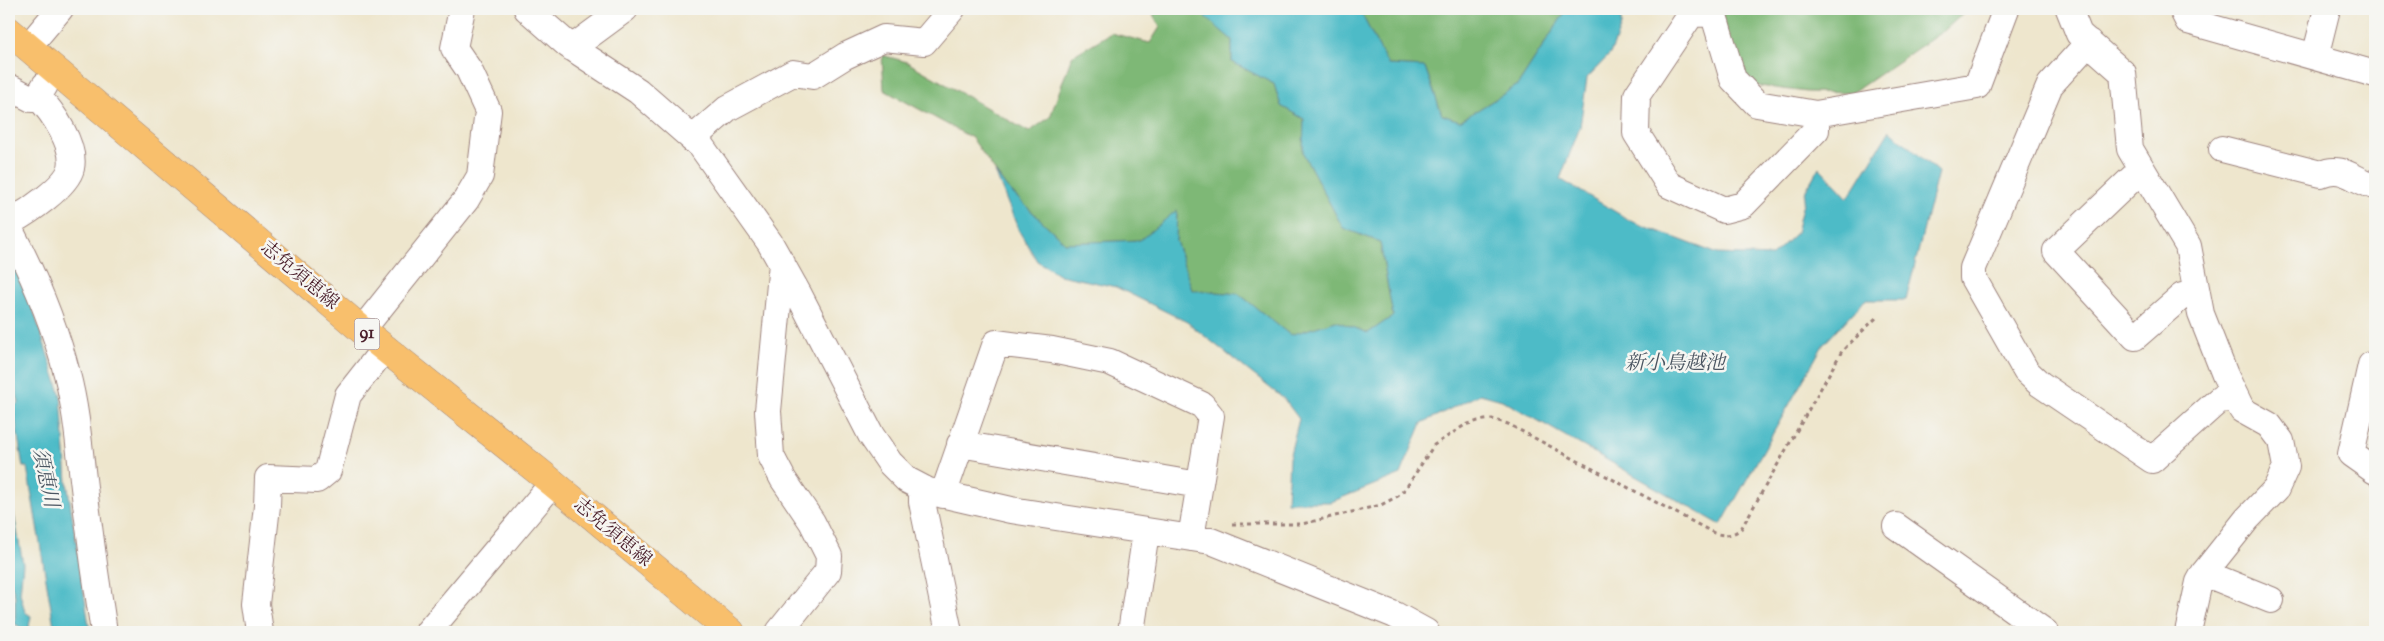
<svg xmlns="http://www.w3.org/2000/svg" width="2384" height="641" font-family="'Sorts Mill Goudy','Noto Serif JP',serif">
<style>
.forest{fill:#7eb876;stroke:#646c50}
.water{fill:#4ebbc7;stroke:#4c6d79}
.lines{fill:none;stroke-linecap:round;stroke-linejoin:round}
.minor-casing{stroke:#9c827c;stroke-width:28}
.major-casing{stroke:#9c827c;stroke-width:29}
.path{stroke:#9c827c;stroke-width:3;stroke-dasharray:4 4;stroke-linecap:butt}
.minor{stroke:#fff;stroke-width:26}
.major{stroke:#f8bf6c;stroke-width:28}
.labels{text-anchor:middle;dominant-baseline:central;stroke-width:5;stroke-linejoin:round;paint-order:stroke}
.shield{fill:#f6f6f2;stroke:#7e6067;stroke-width:1}
.shield-label{font-size:18px;font-weight:bold;fill:#4a1f2b}
.street-label{font-size:19px;fill:#4a1f2b;stroke:#f6f6f2}
.water-label{font-size:20px;font-style:italic;fill:#4b5662;stroke:#f6f6f2}
</style>
<rect width="100%" height="100%" fill="#f6f6f2"/>
<filter id="ink" filterUnits="userSpaceOnUse"><feTurbulence type="fractalNoise" baseFrequency=".02" numOctaves="2"/><feDisplacementMap in="SourceGraphic" scale="10" xChannelSelector="R" yChannelSelector="G"/><feConvolveMatrix kernelMatrix="1 2 1 2 8 2 1 2 1" color-interpolation-filters="sRGB"/></filter>
<filter id="wash" filterUnits="userSpaceOnUse"><feTurbulence type="fractalNoise" baseFrequency=".0096" numOctaves="4" result="noise"/><feDisplacementMap in="SourceGraphic" scale="20" xChannelSelector="R" yChannelSelector="G"/><feGaussianBlur stdDeviation="1.12" result="paint"/><feColorMatrix in="noise" values="0 0 0 0 0 0 0 0 0 0 0 0 0 0 0 0 0 1.4 0 .05"/><feComposite in="paint" operator="in"/></filter>
<g filter="url(#wash)">
<rect width="100%" height="100%" fill="#eee6cd"/>
<path class="forest" d="M1150,9h46l36,31v22l42,22 7,22 23,13 -1,34 40,75 37,14 13,74 -25,17 -32,-12 -46,14 -51,-41 -47,-4 -16,-49 1,-30 -37,29 -75,3 -58,-55 -35,-50 -88,-48 -2,-35 25,7 122,70 21,-15 22,-61 39,-23 39,10 10,-16z
M1359,9h208l-49,76 -58,36 -18,-6 -17,-48 -37,-2z
M1721,9h247l-22,20 -94,64 -45,-1 -56,-7 -20,-19z"/>
<path class="water" d="M1196,9h163l29,56 37,2 17,48 18,6 58,-36 49,-76h54v17l-11,28 -23,24 -7,49 -20,52 71,42 87,33 54,2 24,-23 10,-43 13,-23 29,31 42,-68 48,42 -32,128h-41l-42,45 -102,180 -219,-125 -22,-6 -58,29 -21,51 -70,28h-44l2,-44 10,-39 -15,-20 -97,-77 -71,-35 -56,-12 -23,-14 -18,-30 -24,-59 12,16 58,55 75,-3 37,-30 -1,31 16,49 47,4 51,41 46,-14 32,12 25,-17 -13,-74 -37,-14 -40,-75 1,-34 -23,-13 -7,-22 -42,-22v-22z
M9,253l17,34 35,109 6,86 23,150h-35l-28,-165h-4l-10,-61 6,-3 -10,-40z
M9,486l14,78 -3,29 5,19 6,4 -3,16h-5v-3l-8,-5v-28l-6,-19v-28l5,-15 -5,-28z"/>
</g>
<g filter="url(#ink)">
<g class="lines">
<g class="minor-casing">
<path id="minor" d="M527,9l41,36 70,46 63,55 69,97 28,50 73,142 19,28 17,17 21,11 83,19 200,31 184,74 31,17
M1712,9l21,70 24,25 59,10 161,-28 29,-77
M2069,9l10,25 44,39 7,76 58,97 13,68 24,61 17,35 27,15 12,16 5,26 -10,22 -29,30 -43,54 -5,9 -11,50
M2182,9l6,12 187,53
M1714,14l-22,-1 -55,82 -1,38 33,52 55,25 19,-5 73,-75v-16
M2089,42l-39,43 -77,183v10l53,93 14,13 112,76 68,-61 15,-2
M28,47l32,-38
M572,48l53,-39
M2315,57l12,-48
M9,87l23,12 6,-2 7,-12
M38,97c14,14 38,49 33,71 -4,18 -43,44 -59,53l-2,9c24,46 44,93 57,144 9,34 12,70 16,105 6,51 13,102 21,153
M692,139l36,-31 65,-35 20,3 32,-20 39,-18 40,4 28,-33
M2222,149l99,25c22,-10 33,7 54,12
M2142,169l-86,82 79,86 47,-41 15,-1
M362,330l104,-130 14,-24 8,-65 -19,-41 -15,-22 8,-39
M2371,365l-20,89 24,17
M960,444l239,41
M922,488v14l26,125
M943,495l53,-152 56,7 58,12 92,43 9,11 -20,122
M1896,526l149,106
M2204,573l67,27
M260,632l-4,-28 11,-98 1,-28 49,2 11,-9 20,-76 37,-47
M428,632l125,-149
M779,632l49,-61 1,-15 -17,-34 -29,-43 -12,-23 -3,-45 14,-148
M1131,632l15,-100"/>
</g>
<g class="major-casing">
<path id="major" d="M9,31l353,299 191,153 178,149"/>
</g>
<path class="path" d="M1232,524h70l79,-19 17,-9 8,-8 28,-43 31,-20 13,-4 14,-2 16,5 206,109c11,3 17,3 27,-4l101,-178 34,-33"/>
<use href="#minor" class="minor"/>
<use href="#major" class="major"/>
</g>
</g>
<g class="labels">
<rect class="shield" x="354.5" y="318.5" width="25" height="31" rx="4"/>
<g class="shield-label">
<text x="367" y="334">91</text>
</g>
<g class="street-label">
<text transform="translate(299 276) rotate(40)">志免須恵線</text>
<text transform="translate(612 533) rotate(40)">志免須恵線</text>
</g>
<g class="water-label">
<text x="1675" y="364">新小鳥越池</text>
<text transform="translate(44 478) rotate(78)">須恵川</text>
</g>
</g>
<rect width="2384" height="641" fill="none" stroke="#f6f6f2" stroke-width="30"/>
</svg>
